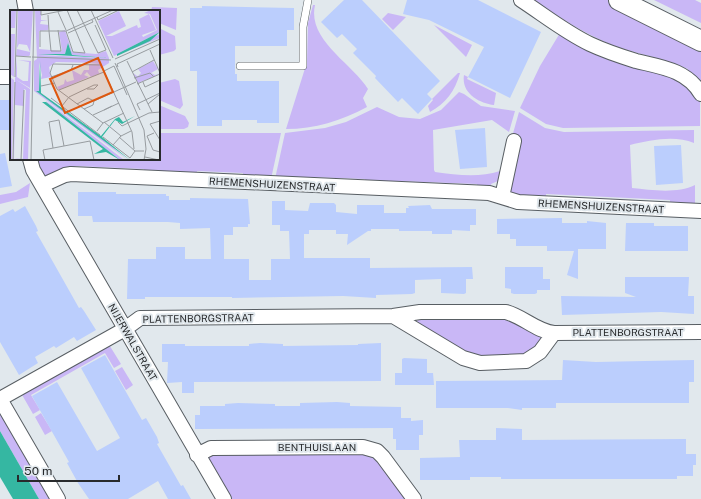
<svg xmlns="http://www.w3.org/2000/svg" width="701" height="499" font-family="'Public Sans',sans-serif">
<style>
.green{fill:#c9b7f6}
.water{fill:#35b7a2}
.building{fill:#bbcefd}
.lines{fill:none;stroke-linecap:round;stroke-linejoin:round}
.lane-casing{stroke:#585e63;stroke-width:8}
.street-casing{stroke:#585e63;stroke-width:16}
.secondary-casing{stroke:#585e63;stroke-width:22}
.lane{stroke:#fff;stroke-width:7}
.street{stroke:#fff;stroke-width:14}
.secondary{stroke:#fff;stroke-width:20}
.labels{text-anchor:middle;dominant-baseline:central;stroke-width:4;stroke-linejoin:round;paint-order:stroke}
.street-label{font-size:10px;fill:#282a2c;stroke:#e1e8ed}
.inset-road{fill:none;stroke:#979ca0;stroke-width:1}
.view{fill:#de570e;fill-opacity:0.15;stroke:#de570e;stroke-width:2}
.inset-edge{fill:none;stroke:#282a2c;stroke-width:2}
</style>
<rect width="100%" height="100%" fill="#e1e8ed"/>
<path class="green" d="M534,0h77l90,45v41l-15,-13 2,-4c-25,-11 -51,-15 -76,-24 -29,-12 -53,-28 -78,-45z
M654,0h41l6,3v20z
M313,5h2c-8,35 37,58 53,84l-5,9 4,9c-26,14 -52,22 -81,22l21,-67 1,-39z
M152,7l25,1 -1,22 -17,-7v-12h-8z
M388,13l18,4 -13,13 -11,-11z
M434,25l38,20 -6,12z
M159,28l16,8 1,13 -2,2 -15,4z
M560,33l117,43 23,23v27l-137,2 -17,-4 -26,-16 20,-42z
M458,73h2c-5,18 -14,30 -30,39l-2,-6 5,-6 -1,-1z
M464,75l4,2 -1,2 29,14 -2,12c-15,-2 -33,-12 -30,-30z
M175,79l4,2 4,24 -3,4 -21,-9v-17z
M459,92l5,2 17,12 34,5 -6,21 -17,-12 -59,10 1,40 1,2c22,3 44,6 65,-1l-2,10 -7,3v5l-14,-1v-4l-80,-3v3l-32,-1v-4l-57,-2v3l-33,-1 10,-46 40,-5 21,-6 31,-15 22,10 21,2 21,-9z
M159,105l26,11 4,7 -1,4 -4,2h-25z
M519,112l26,16 19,4 130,-2v13c-19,-8 -44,-3 -64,2l2,43c19,2 45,6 63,-3v18l-25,1v-4l-124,-6v4l-29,-1 -8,-6 3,-54z
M159,133h122l-10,46 -28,-2v-4l-46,-2v4l-53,-2v-4l-69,-3 -1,4 -27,7 -3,-1 -10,-17h125z
M30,183l-2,14 -28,7v-9l16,-3z
M506,316l35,21v5l-18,16 -48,1 -58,-37 1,-3z
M108,343l13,21 -7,4 -9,-15 -74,42 9,15 -7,4 -12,-21z
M122,367l11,18 -7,5 -11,-19z
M0,408l52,91h-13l-39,-68z
M41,413l11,18 -7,4 -10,-18z
M211,453l162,1 32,45h-177l-21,-41z"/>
<path class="water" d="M0,431l39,68h-26l-13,-22z"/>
<path class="building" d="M344,0h18l78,81 -13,13 5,5 -14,15 -16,-16 -4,4 -23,-24 1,-2 -23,-23 4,-4 -15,-15 -5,4 -16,-16z
M407,0h71l63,32 -31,66 -42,-21 16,-30 -55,-27 -26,-6z
M202,6l92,2v22h-7v16h-52v28h2v7h42v42h-22v-3h-35v6h-25v-55h-7v-63h12z
M0,100h11v30h-11z
M485,128l2,39 -27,2 -5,-39z
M681,145l2,38 -27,2 -2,-39z
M5,153l7,33 -12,2v-34z
M78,192h38v2h50v2h3v4h21v-2l58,1 2,25h-2v3h-15v8h-9v24h25v21h22v-21h19l-1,-28h-9v-6h-8v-24h13v9l23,1 2,-8h24l2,2v7l21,2v-9h27v8h22v-5h3l-1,-2 22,-1 2,4h44v16h-6v6l-18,-1v4h-20v-3h-33v-2h-28v2h-3l-21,14 1,-11h-12v-4h-27v4h-5v24h66v10l102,-1 1,12h-7v14l-2,1 -23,-1v-14l-26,1v13l-3,1 -36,1v3l-33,-2 -111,2v-1h-87v2h-18l1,-40h28v-12h29v12h26l-1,-31 -30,1v-6l-12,-1h-75l-1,-6h-14z
M25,206l11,20 2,5 -2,1 8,14 35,62 2,-1 3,4 12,19 -19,11 -3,-4 -18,11 -2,-2 -19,11 3,6 -19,12 -19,-33v-126l13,-7 2,3z
M562,218v5h25v-2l19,2v26h-28v30l-11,-4 7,-24h-27v-5h-31v-7h-6v-5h-13v-15z
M626,223h28v3h34v25h-63z
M505,267h38v12h7v11h-13v3l-2,1h-21l-3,-1v-4l-6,-1z
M625,277h64l-1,19h6v18l-33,-2 -99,3 -1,-19 75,1 -11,-4z
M260,343l23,1v2l75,-1v-1l23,-1v38l-187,1v11h-12v-11l-15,1 1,-21h-6v-18h23v2h64v-2z
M105,355l37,65 4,-2 11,19 2,6 -2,1 24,42 2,-1 8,14h-23l-10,-18 -30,18h-39l-11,-16 -11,-20 2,-1 -37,-66 25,-14 40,69 23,-13 -39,-70z
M404,358l23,1v14h6l1,12h-39v-12h7v-14z
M563,360l33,2 98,-2v22h-5v21h-133v5h-34v2l-14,-2h-72v-27l126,-1z
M337,402l13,1v3l51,1v11h10v3l12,-1v15h-4v15h-23v-11h-3v-11l-198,1v-14h5v-9h25v-2l13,-1 37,1v2h25v-3z
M496,428l26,1v11l164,-1v15h10v11h-3v11h-16v3h-176v-2h-31v3h-50v-22l40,-1 -1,-17h37z"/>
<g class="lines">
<g class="lane-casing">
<path id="lane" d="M240,66h63v-39l5,-27"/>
</g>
<g class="street-casing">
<path id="street" d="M24,0l2,11
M521,0c23,15 44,32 69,44 15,7 30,12 46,17 25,6 51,9 65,33
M0,77h11
M30,159l3,11 191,329
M43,185l22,-10 6,-1 418,19 29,9 183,9
M502,197l12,-56
M554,333l147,-1
M0,399l125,-70 15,-11 253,-2 27,-4h86c18,5 30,19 48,21l-14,19 -14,9 -46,2 -17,-5 -70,-42
M0,399l58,100
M197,455l14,-7 152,-1 14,4 6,6 31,42"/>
</g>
<g class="secondary-casing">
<path id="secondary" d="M619,0l82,41"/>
</g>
<use href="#lane" class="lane"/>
<use href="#street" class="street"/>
<use href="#secondary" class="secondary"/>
</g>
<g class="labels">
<g class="street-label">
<text transform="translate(272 184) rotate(3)">RHEMENSHUIZENSTRAAT</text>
<text transform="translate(601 206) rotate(3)">RHEMENSHUIZENSTRAAT</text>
<text transform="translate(198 318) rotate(-1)">PLATTENBORGSTRAAT</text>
<text x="628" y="332">PLATTENBORGSTRAAT</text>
<text transform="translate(133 342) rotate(60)">NIJERWALSTRAAT</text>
<text x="317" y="447">BENTHUISLAAN</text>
</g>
</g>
<g transform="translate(10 10)">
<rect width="150" height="150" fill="#e1e8ed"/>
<path d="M0,0h6l-1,18h-5zM8,0h15l-3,45 -1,1h-13l1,-7 13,3 -3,-7 -8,-1 -2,4zM25,0h6v10h7l-7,1 -1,3 9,1 -1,5 -9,1v18l23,2 -3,-19 6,-2 7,22 24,2 10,-3 3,7v5l-11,7 1,3 5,-1 -13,5 -4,-5 -3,3 5,2 -30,13 -2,-3 7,-3 1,-5 2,3 7,-2 -2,-10 9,5 3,-5h5v-6l10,-1 -43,-1 -7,5 2,10 -10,2 1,-4 -3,-13v29h-2l63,46 28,23 -94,-69v-30l3,-2zM58,33l4,12 36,3 -69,-3 26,-1zM141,0h9v22l-43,22 43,-20v4l-46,18 -16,-35 21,-10 7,15 -20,10h6l25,-11 1,3 3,-1 -2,-8 10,-5 7,16 -14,5 1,2 14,-7 -7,-16 -6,-1zM1,24h4l-1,43 -4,-3zM7,48v19l6,4h5l1,-19 -11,-2 13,1 -1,27 -15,-9zM143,51l5,8 -7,4 4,2 5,-2 -7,4 -15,6 -5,-10 4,3 6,-1 -5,1 3,-3 -3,-4zM0,67l4,3 -2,80h-2zM5,69l15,10 -2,71h-6l1,-2 3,-68 -2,-1v17l-9,-1 -1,54 8,-1 -9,2zM36,91l51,38 27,21h-4l-72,-55z" fill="#c9b7f6" fill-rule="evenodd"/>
<path d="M150,22l-10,9 -33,15v-2zM58,33l4,12 36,3 -70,-4h27zM30,51l1,32 60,43 14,-17 4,-2 4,5 12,-6 -13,8 -7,-4 -13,17 28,23 -94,-69h3zM32,92h4l74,58 -14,-8 -12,2 9,-5z" fill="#35b7a2"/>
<path class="inset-road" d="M31,0v5l25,-5M67,0l21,43 8,-3 -11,-25M81,0l22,48M48,2l8,18M38,5l1,16M87,7l1,3 21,-10M39,21l2,20h10l-3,-21M56,21l7,21 12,1 -18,-43M56,21l47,-21M58,23l25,-11 -1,-2M30,37v-16h26M140,40l10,23M6,46l15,1M22,47l79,3M105,49l45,-20M117,51l25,51M105,53l29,67 2,19 -2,11M108,57l-1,-3 43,-20M94,61l10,-5 13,29M122,62l22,-12M5,67l2,-67M41,67l20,-7 2,-5M124,68l16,-5 4,4M133,72l2,5 15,-7M127,74l23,-10M31,76l14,-3M49,80l45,-18M41,88l49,37M67,94l11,-6 6,3M138,94l12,-10M52,96l7,-9 25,-12h4l-4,4h-7M102,96l-8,4 15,-7M74,99l9,-4 1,-4 42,-19M130,100l-3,-6 23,-11M83,105l11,-5M150,111l-10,3 10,16M94,112l17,14M108,112l4,4 6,-3M93,113l-46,-34 -7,-16 3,-9 48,1 31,67 2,17M118,113l21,-10 11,-1M87,121l6,-8 21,-10M144,123l-7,3 6,14 7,2M93,127l27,21 5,-7M109,127l16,14h9M103,135l8,-9 10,-5M43,138l-4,-26 10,-2 5,26M135,147l14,3M3,150l2,-78M11,150l3,-70M21,150l3,-150M35,150l-2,-10 47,-9 4,19"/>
<path class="view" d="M88,48l15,34 -48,21 -15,-34z"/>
<rect width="150" height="150" class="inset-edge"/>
</g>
<path d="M18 475v6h101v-6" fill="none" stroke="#282a2c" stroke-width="2"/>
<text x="24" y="475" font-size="12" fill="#282a2c" stroke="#e1e8ed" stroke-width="3" paint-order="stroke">50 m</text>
</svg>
